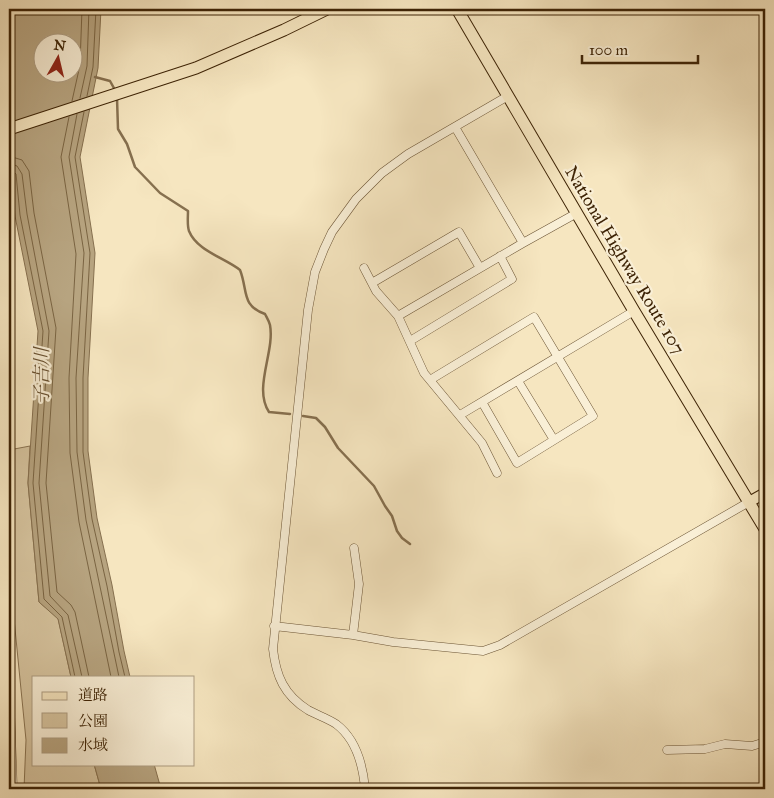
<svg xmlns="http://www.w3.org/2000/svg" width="774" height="798" font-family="'IM FELL Great Primer','Noto Serif JP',serif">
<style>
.green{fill:#d7c5a0;stroke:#8a7452}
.water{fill:#b7a480;stroke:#86704f;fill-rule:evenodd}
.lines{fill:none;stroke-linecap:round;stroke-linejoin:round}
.shore{stroke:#7a6442;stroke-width:1}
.stream{stroke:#86704f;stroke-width:2.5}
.minor-casing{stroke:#6b5434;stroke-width:9}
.major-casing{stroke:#3d2305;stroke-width:12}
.highway-casing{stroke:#3d2305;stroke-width:13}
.minor{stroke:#f9efd6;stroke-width:8}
.major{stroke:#f6e6c0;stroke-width:10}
.highway{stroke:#f6e6c0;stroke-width:11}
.labels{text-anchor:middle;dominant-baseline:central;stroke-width:4.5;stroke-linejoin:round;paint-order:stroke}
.street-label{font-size:18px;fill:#3d2305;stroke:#f9efd6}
.water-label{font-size:19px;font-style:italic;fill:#685030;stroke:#f9efd6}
</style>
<rect width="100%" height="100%" fill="#f6e6c0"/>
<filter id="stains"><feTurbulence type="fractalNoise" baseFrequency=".004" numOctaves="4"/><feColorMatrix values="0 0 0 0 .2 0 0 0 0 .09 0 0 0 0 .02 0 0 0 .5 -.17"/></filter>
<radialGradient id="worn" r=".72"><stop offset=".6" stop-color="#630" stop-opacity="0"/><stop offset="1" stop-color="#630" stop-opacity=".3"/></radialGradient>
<path class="green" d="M30,446l-2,37 11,119 19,16 13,59h-37v87h60l7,25h-77l2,-49 -17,-172v-118z"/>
<path class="water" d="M9,9h92l-3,59 -18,89 15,96 -7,125v73l9,67 15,67 12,66 6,26h-59l-13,-58 -19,-17 -11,-119 10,-152 -23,-115 -6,-64zM42,42h30v30h-30z
M94,764h60l7,25h-60z"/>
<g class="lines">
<path class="shore" d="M87,96l6,-29 3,-58
M80,98l7,-32 2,-57
M72,101l8,-36 2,-56
M84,112l-9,45 15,96 -7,125v74l9,67 15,67 12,66 6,25
M77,114l-8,43 15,96 -8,125 1,74 9,68 33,157
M69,117l-8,40 15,97 -7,124 1,75 9,69 32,155
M9,156l13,4 7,11 5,42 22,115 -10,155 11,109 14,13 4,7 14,65
M9,163l8,3 5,8 5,40 22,117 -10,152 11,113 18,19 14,62
M9,170l4,1 3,3 4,41 23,116 -10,152 11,116 18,18 13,60"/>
<path class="stream" d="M95,77l15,4 5,9
M117,98l1,31 9,15 8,23 25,26 28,18c0,7 -1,14 1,20 8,20 36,27 51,39 8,20 1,36 25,44 2,4 4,7 5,11 5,27 -17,63 -1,87l21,2
M303,416l13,2 9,9 13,21 36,38 11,20 7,10 5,15 5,7 8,6"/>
<g class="minor-casing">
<path id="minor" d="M455,127l68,116
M364,268l12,23 22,25 26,57 58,70 15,30
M372,283l87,-51 21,36
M398,316l125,-73 54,-30
M410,341l102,-62 -12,-23
M430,380l104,-63 59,99 -76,47 -35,-61
M518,381l36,59
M460,415l174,-104
M274,626l79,9 40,7 90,9 17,-6 249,-143
M353,635l6,-51 -5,-36
M9,675l4,114
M667,750l38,-1 20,-5 27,2 13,-4
M365,789c-2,-24 -9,-50 -29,-65 -9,-6 -19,-9 -28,-14 -24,-15 -32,-34 -35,-61l35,-339 7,-38 9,-23 8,-17 24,-33 26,-26 26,-19 100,-58"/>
</g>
<g class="major-casing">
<path id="major" d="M749,502l16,-9"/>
</g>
<g class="highway-casing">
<path id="highway" d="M457,9l177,302 131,218
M9,129l187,-61 88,-38 43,-21"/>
</g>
<use href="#minor" class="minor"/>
<use href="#major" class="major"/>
<use href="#highway" class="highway"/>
</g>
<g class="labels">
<g class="street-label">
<text transform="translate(625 260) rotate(59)">National Highway Route 107</text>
</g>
<g class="water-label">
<text transform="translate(41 376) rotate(-90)">子吉川</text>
</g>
</g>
<rect width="774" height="798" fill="none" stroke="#f6e6c0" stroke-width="30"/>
<rect x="10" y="10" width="754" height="778" fill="none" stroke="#3d2305" stroke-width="2.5"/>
<rect x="15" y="15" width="744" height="768" fill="none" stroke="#3d2305"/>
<rect x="32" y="676" width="162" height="90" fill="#f9efd6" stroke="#ae9d82"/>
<rect x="42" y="692" width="25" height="8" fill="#f6e6c0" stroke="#ae9d82"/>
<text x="78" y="700" font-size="15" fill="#3d2305">道路</text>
<rect x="42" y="713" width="25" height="15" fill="#d7c5a0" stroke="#ae9d82"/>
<text x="78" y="726" font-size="15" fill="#3d2305">公園</text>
<rect x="42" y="738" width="25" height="15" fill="#b7a480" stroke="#ae9d82"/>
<text x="78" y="750" font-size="15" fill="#3d2305">水域</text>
<g transform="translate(58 58) rotate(8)"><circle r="24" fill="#f9efd6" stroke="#ae9d82"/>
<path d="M0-4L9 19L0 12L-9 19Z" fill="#8f2418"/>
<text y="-8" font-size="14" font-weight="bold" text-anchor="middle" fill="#3d2305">N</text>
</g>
<path d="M582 55v8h116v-8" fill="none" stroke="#3d2305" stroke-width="2.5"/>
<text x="589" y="55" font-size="15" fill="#3d2305" stroke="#f9efd6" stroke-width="4" paint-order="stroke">100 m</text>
<rect width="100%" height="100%" filter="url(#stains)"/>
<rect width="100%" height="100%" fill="url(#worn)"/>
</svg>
